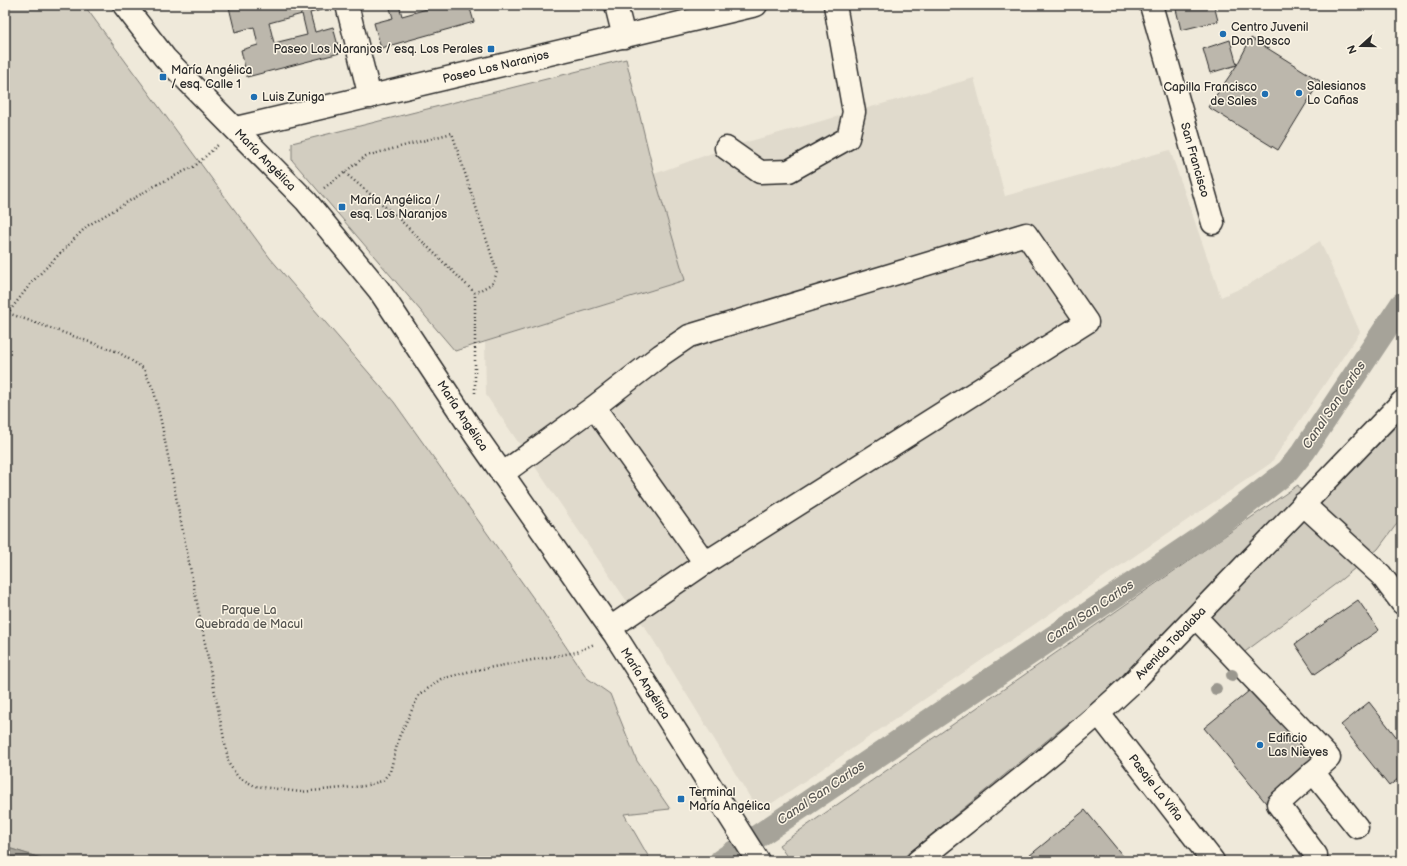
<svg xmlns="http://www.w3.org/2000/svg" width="1407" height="866" font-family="'Balsamiq Sans',sans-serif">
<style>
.built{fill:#e0dacc}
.green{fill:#d2cdc0;stroke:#7e7c76}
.water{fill:#a6a399;stroke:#75736d}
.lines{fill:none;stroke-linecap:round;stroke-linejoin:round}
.canal{stroke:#a6a399;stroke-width:24}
.building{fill:#bcb7ac;stroke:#2b2b2b;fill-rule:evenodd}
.minor-casing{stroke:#2b2b2b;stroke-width:25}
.major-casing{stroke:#2b2b2b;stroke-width:25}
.path{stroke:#2b2b2b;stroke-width:2.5;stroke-dasharray:1 3;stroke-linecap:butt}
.minor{stroke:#fcf5e5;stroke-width:22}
.major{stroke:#fcf5e5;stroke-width:22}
.tree{fill:#9a978e}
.poi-dot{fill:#1f6fb2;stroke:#fcf5e5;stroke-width:1.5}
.labels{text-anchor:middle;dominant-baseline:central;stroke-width:3;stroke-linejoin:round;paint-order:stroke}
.poi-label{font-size:12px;fill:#2b2b2b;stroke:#fcf5e5;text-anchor:start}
.street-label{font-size:12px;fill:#2b2b2b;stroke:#fcf5e5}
.park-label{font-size:12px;fill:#555450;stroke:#fcf5e5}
.water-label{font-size:13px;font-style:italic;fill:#565552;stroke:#fcf5e5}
</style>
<rect width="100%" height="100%" fill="#efe9da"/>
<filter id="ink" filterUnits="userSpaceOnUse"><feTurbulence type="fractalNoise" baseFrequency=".025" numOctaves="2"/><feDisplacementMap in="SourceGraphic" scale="8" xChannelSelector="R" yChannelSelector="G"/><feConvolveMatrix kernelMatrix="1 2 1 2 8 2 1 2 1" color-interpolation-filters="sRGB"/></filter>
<g filter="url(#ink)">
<path class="built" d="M974,78l31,118 165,-46 51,147 27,-12 72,-44 40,91 -89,131 -512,349 -107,-174 -166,-243 -1,-53 200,-62 -31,-106 72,-26z"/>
<path class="green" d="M5,5h79l186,253 124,144 142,200 51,76 23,16 27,67 33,48 -46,5 27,47h-601l-45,-14z
M626,59l28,115 31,106 -230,71 -163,-191v-17z
M1402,420v97l-24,32 -41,34 -95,71 -34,-33z
M1298,485l3,6 -174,184 -228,186h-109l-11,-16z"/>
<path class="water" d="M5,847l45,14h-45z"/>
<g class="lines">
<path class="canal" d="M721,861l493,-332 74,-58 16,-20 98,-147"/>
</g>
<path class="building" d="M236,5h92l1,3 -19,5 5,19 18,-5 7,26 -93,24 -6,-27 17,-5 -4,-18 -19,5 -6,-25zM302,14l5,21 -33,8 -5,-20z
M389,5h10l3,11 32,-9v-2h35l5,17 -93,26 -7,-25 19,-5z
M1175,5h39l4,16 -37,9z
M1251,38l69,43 -42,69 -70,-43 29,-42z
M1230,40l7,25 -27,8 -7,-24z
M1358,600l21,30 -64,44 -20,-30z
M1255,686l61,75 -50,42 -62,-75z
M1369,702l33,42v32l-13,10 -48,-61z
M1085,810l42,51h-94l-4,-5z"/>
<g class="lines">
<g class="minor-casing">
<g id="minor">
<path id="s1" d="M124,5l41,53 141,143 73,89 97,146 139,199 143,226"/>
<path d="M347,5l23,92"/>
<path d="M616,5l8,32"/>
<path id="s2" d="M1151,5l62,218"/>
<path id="s3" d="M236,128l520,-123"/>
<path d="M726,148l34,24 29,-1 59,-33 6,-26 -19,-107"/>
<path d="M502,474l92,-67 67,-52 28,-19 337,-102 61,88 -382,241 -111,-156"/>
<path d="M1303,504l78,71 21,28"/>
<path d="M1203,625l126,133 -51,46 38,51"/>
<path d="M610,628l95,-65"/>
<path id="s4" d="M1099,714l114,147"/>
<path d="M1313,772l44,55"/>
</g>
</g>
<g class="major-casing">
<g id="major">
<path id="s5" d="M918,861c72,-58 146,-114 214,-178l270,-281"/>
</g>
</g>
<path class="path" d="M345,173l49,41 81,79v100
M324,188l42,-32 86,-23 45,139 -4,11 -18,10
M5,312l113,40 25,16 11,23 7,30 68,343 9,13 17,9 45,6 64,-6 18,-5 8,-9 9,-35 20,-42 22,-16 30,-8 106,-19 17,-8
M5,317l27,-35 55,-56 71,-42 37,-18 24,-22"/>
<use href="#minor" class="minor"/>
<use href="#major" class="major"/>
</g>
<g class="tree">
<circle cx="1232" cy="675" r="6"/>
<circle cx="1216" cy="689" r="6"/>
</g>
</g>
<g class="poi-dot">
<circle cx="1223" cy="34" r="4"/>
<rect x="487" y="45" width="8" height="8" rx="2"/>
<rect x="159" y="73" width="8" height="8" rx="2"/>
<circle cx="1299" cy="93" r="4"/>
<circle cx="1265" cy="94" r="4"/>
<circle cx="254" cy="97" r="4"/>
<rect x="338" y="203" width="8" height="8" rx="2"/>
<circle cx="1260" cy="745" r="4"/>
<rect x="677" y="795" width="8" height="8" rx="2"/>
</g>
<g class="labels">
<g class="poi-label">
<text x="1231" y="27">Centro Juvenil<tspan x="1231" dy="14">Don Bosco</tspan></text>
<text x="483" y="49" text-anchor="end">Paseo Los Naranjos / esq. Los Perales</text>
<text x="171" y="70">María Angélica<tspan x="171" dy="14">/ esq. Calle 1</tspan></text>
<text x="1307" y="86">Salesianos<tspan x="1307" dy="14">Lo Cañas</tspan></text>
<text x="1257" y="87" text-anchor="end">Capilla Francisco<tspan x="1257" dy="14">de Sales</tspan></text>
<text x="262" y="97">Luis Zuniga</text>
<text x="350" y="200">María Angélica /<tspan x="350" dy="14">esq. Los Naranjos</tspan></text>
<text x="1268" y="738">Edificio<tspan x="1268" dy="14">Las Nieves</tspan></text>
<text x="689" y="792">Terminal<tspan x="689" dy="14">María Angélica</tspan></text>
</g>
<g class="street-label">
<text stroke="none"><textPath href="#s3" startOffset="267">Paseo Los Naranjos</textPath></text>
<text stroke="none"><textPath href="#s1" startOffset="210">María Angélica</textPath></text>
<text stroke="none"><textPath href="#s2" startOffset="161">San Francisco</textPath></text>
<text stroke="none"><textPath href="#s1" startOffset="534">María Angélica</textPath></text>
<text stroke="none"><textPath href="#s5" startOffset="334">Avenida Tobalaba</textPath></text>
<text stroke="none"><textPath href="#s1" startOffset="858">María Angélica</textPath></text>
<text stroke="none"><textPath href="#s4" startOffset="93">Pasaje La Viña</textPath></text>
</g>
<g class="park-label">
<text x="249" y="610">Parque La<tspan x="249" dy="14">Quebrada de Macul</tspan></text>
</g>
<g class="water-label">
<text transform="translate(1334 405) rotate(-56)">Canal San Carlos</text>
<text transform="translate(1090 612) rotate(-34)">Canal San Carlos</text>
<text transform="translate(821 793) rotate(-34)">Canal San Carlos</text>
</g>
</g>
<rect width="1407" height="866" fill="none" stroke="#fcf5e5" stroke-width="20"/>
<rect x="10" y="10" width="1387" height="846" fill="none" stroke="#2b2b2b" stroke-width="1.5" filter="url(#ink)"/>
<g transform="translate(1361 46) rotate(249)" stroke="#fcf5e5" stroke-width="3" paint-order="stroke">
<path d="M0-3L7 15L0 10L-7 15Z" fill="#2b2b2b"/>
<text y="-6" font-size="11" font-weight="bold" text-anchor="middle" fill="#2b2b2b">N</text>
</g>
</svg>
